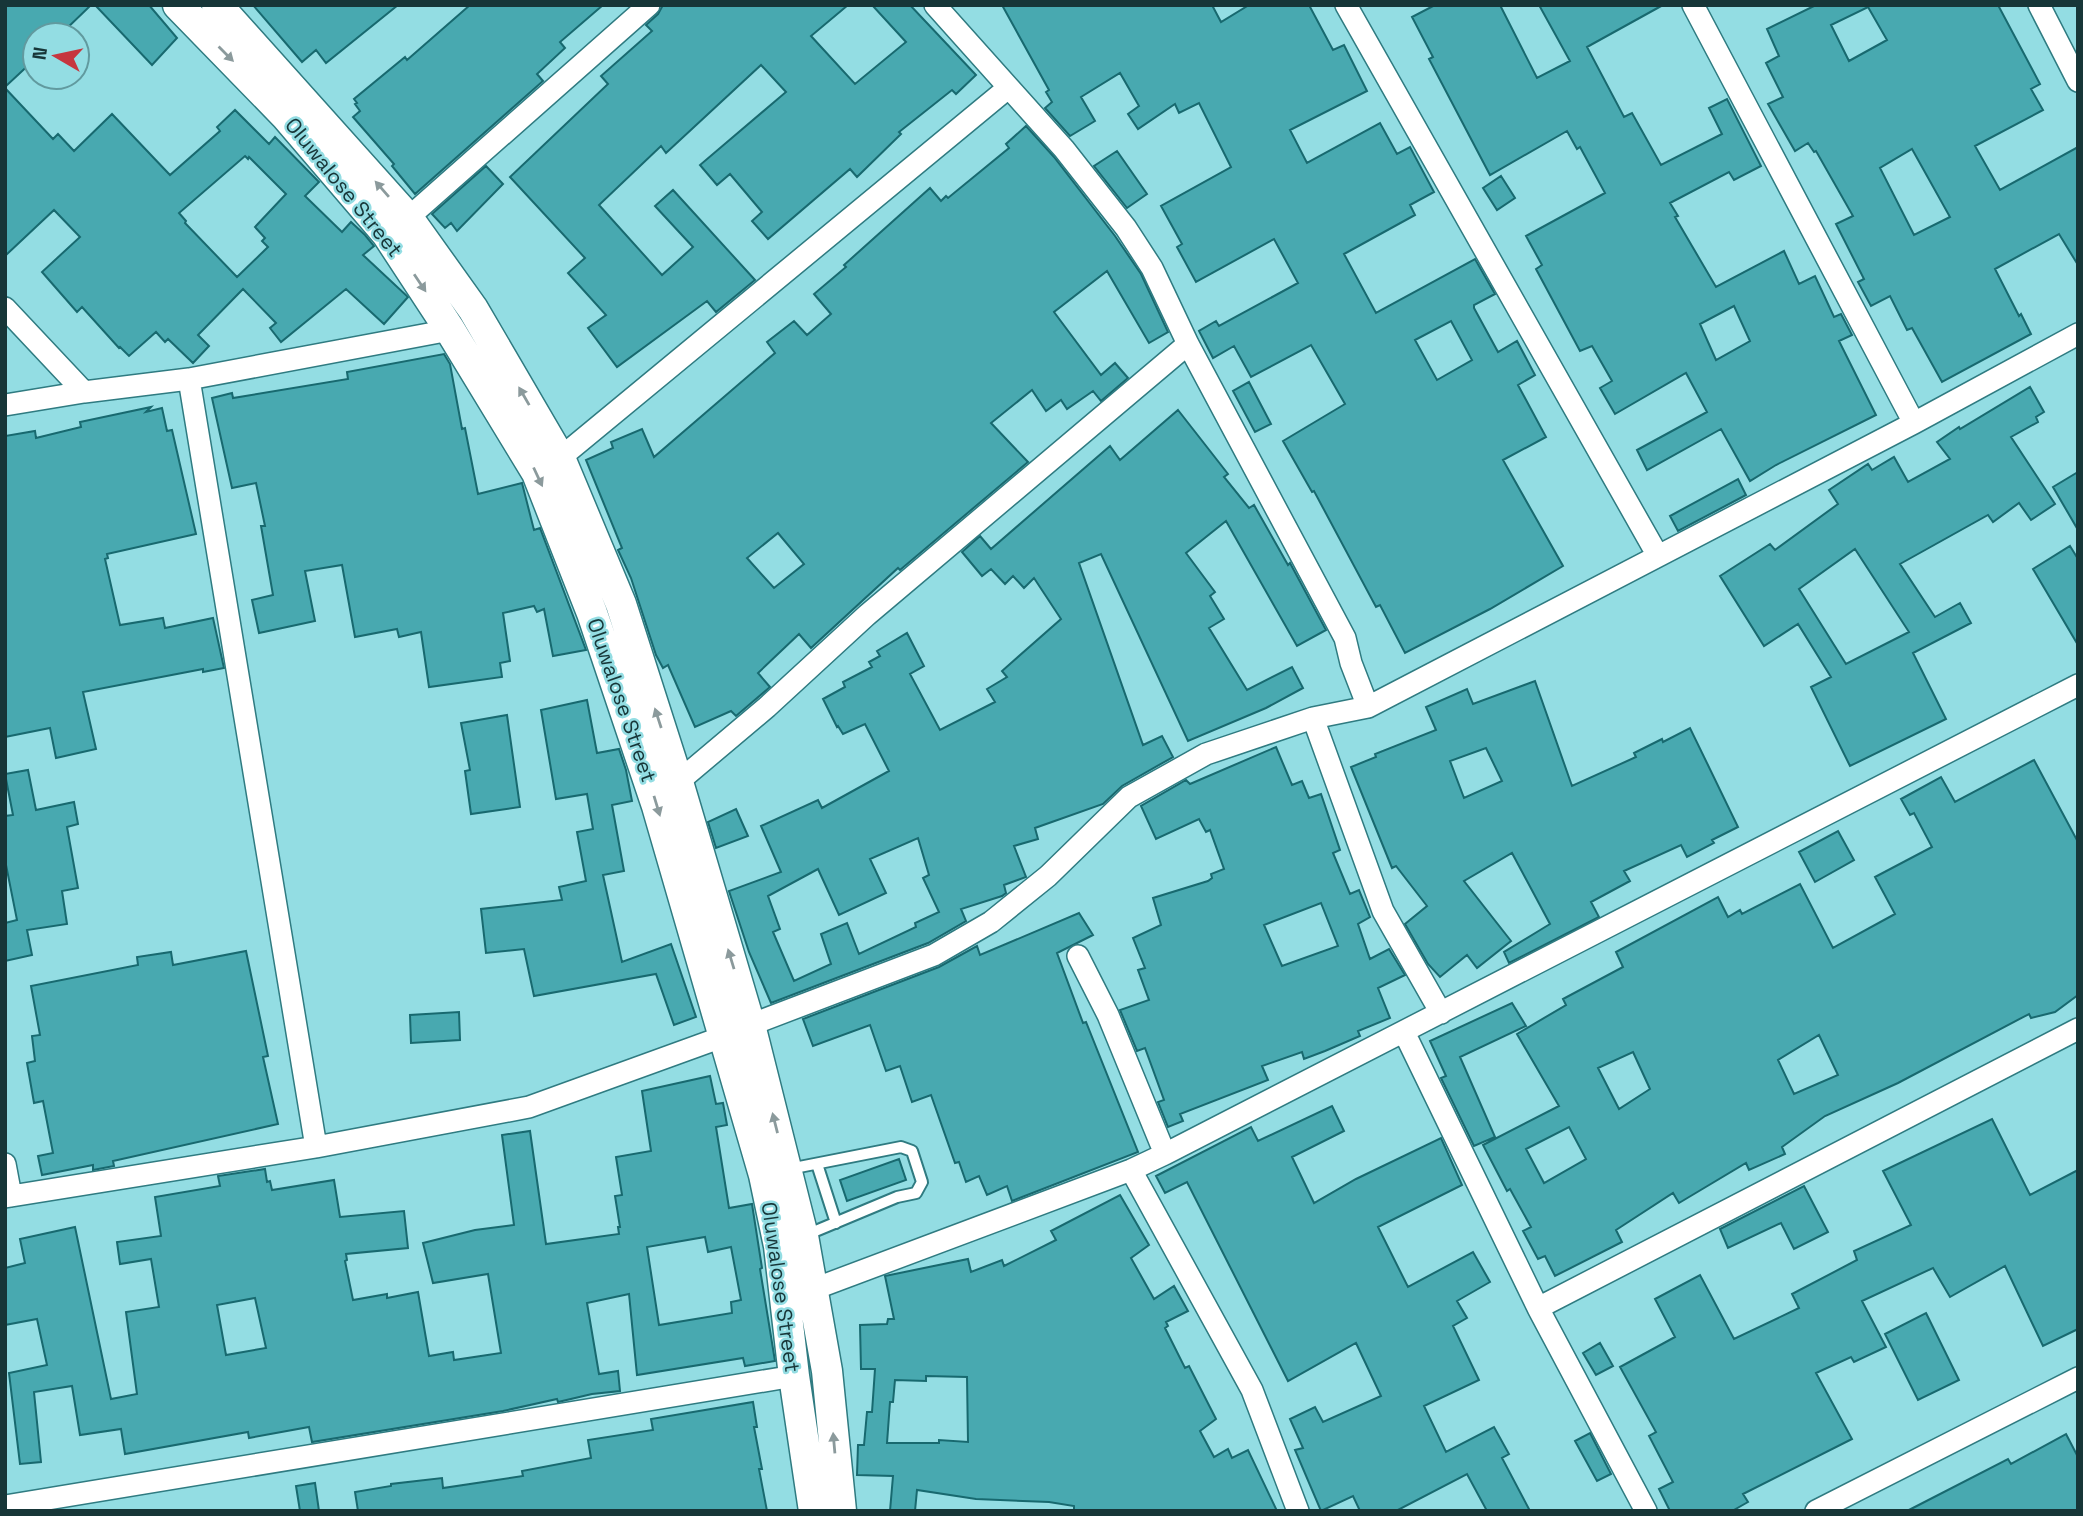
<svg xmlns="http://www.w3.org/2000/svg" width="2083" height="1516" font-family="'Space Grotesk',sans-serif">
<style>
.building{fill:#48a9b0;stroke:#18696f;stroke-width:2;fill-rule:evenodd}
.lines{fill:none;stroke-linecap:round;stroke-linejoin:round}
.lane-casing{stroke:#2f7b81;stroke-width:14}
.street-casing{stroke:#2f7b81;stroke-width:24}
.secondary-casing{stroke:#2f7b81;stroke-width:33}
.lane{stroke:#fff;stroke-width:10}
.street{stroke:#fff;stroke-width:21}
.secondary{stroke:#fff;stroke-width:30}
.oneway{fill:#8b9a9c}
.labels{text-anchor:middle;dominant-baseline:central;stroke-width:5;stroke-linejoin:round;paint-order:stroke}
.street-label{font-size:21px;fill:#173638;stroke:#93dde3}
</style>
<rect width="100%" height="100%" fill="#93dde3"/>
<path class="building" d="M5,5h86l-31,30h-25v24l-30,28z
M95,5h54l28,33 -25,27z
M253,5h145l-72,58 -10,-13 -14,12z
M470,5h133l-43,37 5,6 -28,26 6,7 -128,113 -23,-28 2,-2 -41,-47 7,-6 -5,-7 2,-1 -3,-4 51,-42 2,3z
M663,5h185l-37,31 44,48 51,-42 -34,-37h38l66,70 -20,19 -4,-4 -53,42 2,2 -44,43 -7,-8 -82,70 -16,-18 10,-9 -32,-38 -13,11 -17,-20 86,-73 -25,-27 -95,88 -5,-7 -62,59 63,70 31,-28 -38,-41 18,-16 82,90 -39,32 -9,-11 -90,66 -29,-39 18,-13 -38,-42 17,-15 -75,-81 98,-93 -7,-8 51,-45 -6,-6 12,-11z
M1002,5h210l9,17 28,-17h60l24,45 11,-5 23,46 -77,39 17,33 73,-40 17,31 13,-7 24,45 -24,13 5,10 -71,39 32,59 99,-54 20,35 -21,11v3l24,44 19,-11 18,34 -17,10 28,52 -43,23 60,106 -73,43 -85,44 -25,-48 -4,2 -62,-116 -2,1 -29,-51 62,-37 -34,-59 -60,32 -17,-31 -21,12 -14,-27 17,-10 3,5 79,-43 -24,-44 -78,43 -19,-35 5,-3 -21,-38 70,-39 -32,-64 -20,10 -4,-9 -37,25 -10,-15 11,-8 -19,-33 -39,24 14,24 -25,15 -25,-28 7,-6 -6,-10 3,-2zM1451,321l21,39 -35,20 -22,-40z
M1435,5h65l37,73 33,-17 -31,-56h124l-76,42 37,70 8,-4 29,52 61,-31 -13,-26 18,-9 34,67 -27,14 -5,-8 -59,31 8,13 -3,1 41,70 68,-36 15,33 16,-8 19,41 7,-3 11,21 -13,6 37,74 -100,50 -26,16 -29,-52 -74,41 -10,-20 70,-38 -21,-39 -71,41 -15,-26 12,-7 -20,-35 -12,5 -44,-82 6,-4 -16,-29 79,-43 -25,-46 -3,2 -10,-18 -77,44 -61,-116 4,-2 -21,-40zM1734,306l16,35 -34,19 -16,-36z
M1816,5h182l42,79 -9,5 12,21 -68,36 25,44 78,-43v118l-19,-31 -64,35 24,47 2,-2 10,20 -89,48 -30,-54 -5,2 -17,-34 -19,10 -13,-24 6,-3 -28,-55 17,-8 -37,-65 -2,1 -6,-9 -13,8 -27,-47 15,-7 -17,-34 13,-7 -12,-27zM1868,7l19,33 -38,21 -18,-36zM1912,149l38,68 -36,18 -34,-67z
M5,88l48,51 5,-5 16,17 38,-37 58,61 50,-44 -3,-4 18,-17 34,34 6,-7 44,45 -14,14 37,36 9,-10 14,13 9,11 -11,9 45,42 -24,27 -38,-35 -65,53 -11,-14 6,-5 -33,-34 -45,46 11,11 -16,17 -25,-24 -3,3 -9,-10 -27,24 -9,-9 -1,1 -37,-41 -5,5 -35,-40 38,-35 -26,-27 -49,46zM245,156l3,3 1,-2 37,37 -31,33 10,11 -3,3 6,6 -31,30 -52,-54 1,-2 -7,-8z
M1026,126l28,31 61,79 26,38 27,58 -19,11 -42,-72 -53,41 47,63 14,-12 13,15 -27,23 -8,-10 -26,18 -6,-9 -15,11 -14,-21 -41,33 37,39 -128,108 -2,-2 -87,80 -12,-14 -41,39 12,14 -34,29 -5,-5 -36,16 -27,-62 -5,3 -7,-13 -25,-77 -13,-28 4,-2 -36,-88 27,-12 -2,-6 31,-13 12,28 121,-104 -8,-11 27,-21 13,14 24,-21 -17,-20 32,-27 -2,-2 86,-77 11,13 5,-5 2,2 61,-50 -3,-4zM778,533l26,31 -30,24 -27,-30z
M1117,151l30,43 -20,14 -33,-42z
M486,166l17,18 -46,47 -6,-8 -6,5 -13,-14z
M1501,176l14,22 -18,12 -14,-22z
M444,354l6,10 12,65 3,-1 13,66 44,-11 12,47 6,-2 46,122 -33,6 -9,-47 -7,3 -3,-6 -31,7 7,48 -10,2 2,14 -73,10 -8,-55 -22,5 -2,-8 -42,8 -13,-72 -37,6 10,50 -56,12 -7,-33 21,-5 -12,-69h4l-9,-43 -24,5 -20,-90 20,-5 1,5 115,-19 -1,-7z
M1249,382l22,42 -16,8 -22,-41z
M2030,387l14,25 -8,5 2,5 -27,15 44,67 -24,16 -12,-17 -26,19 -5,-7 -88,49 35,53 25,-14 11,20 -58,30 33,66 -96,47 -39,-79 20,-10 -33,-53 -34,22 -44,-70 50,-32 5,6 63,-46 -9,-14 39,-26 4,6 22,-13 14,25 42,-23 -13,-17 22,-15 1,2zM1855,549l54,83 -63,32 -47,-75z
M151,407l-5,5 16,-4 5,23 5,-1 24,104 -89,20 1,4 -3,1 15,66 43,-7 2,10 48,-10 11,50 -21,4v-3l-120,23 13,57 -40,9 -6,-30 -45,9v-301l30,-5 1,7 45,-11 -1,-5z
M1178,410l50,64 -4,3 25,31 5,-3 34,60 2,-2 36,67 -29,16 -71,-125 -40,32 29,39 -5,4 14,23 -15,9 38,62 45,-23 11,21 -37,20 -78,33 -87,-187 -22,9 64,182 19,-9 11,21 -51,29 -19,18 -68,24 3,11 -24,7 12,31 -22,8 2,8 -4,3 -41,13 5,12 -38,22 -157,60 -22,-51 -20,-61 52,-19 -20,-46 57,-26 4,8 67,-37 -24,-47 -22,10 -5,-8 -1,1 -14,-28 22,-12 -2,-5 29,-15 -3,-5 11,-6 -3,-5 30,-18 17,33 -14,8 30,56 55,-28 -8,-13 20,-12 -5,-6 59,-52 -27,-41 -10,10 -11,-12 -8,8 -14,-15 -9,7 -20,-24 18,-16 11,13 119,-103 10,14zM918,838l11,37 -6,3 16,34 -24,11 1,4 -57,27 -12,-31 -26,11 10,30 -37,17 -21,-49 7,-3 -12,-33 50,-27 21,46 47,-22 -16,-34z
M2078,472v58l-25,-43z
M1738,479l8,16 -68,36 -8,-15z
M2070,546l8,13v86l-45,-76z
M1535,681l37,105 64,-29 -2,-4 28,-14 1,3 27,-14 48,99 -26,13 2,3 -27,14 -6,-12 -57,26 6,10 -39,21 8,15 -90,46 -5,-11 46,-28 -38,-71 -48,28 47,60 -34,27 -10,-13 -27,22 -12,-13 -23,-40 22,-18 -31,-40 -4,2 -41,-101 25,-10 -1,-3 61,-24 -10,-23 41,-18 6,15zM1486,748l16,33 -38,17 -14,-37z
M587,700l10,53 22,-4 7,21 6,31 -20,4 12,66 -21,4 19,87 49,-18 25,73 -22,8 -18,-51 -122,22 -10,-47 -38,4 -5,-44 81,-9 -3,-13 27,-6 -9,-49 16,-3 -6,-35 -31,5 -15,-89z
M507,715l13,92 -49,7 -6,-43 5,-1 -9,-47z
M1276,747l16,38 10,-4 7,17 12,-4 19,56 -7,3 17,41 9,-4 11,27 -12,7 12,35 19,-10 16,26 -27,13 12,30 -32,13 2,5 -35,15 -21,8 -2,-7 -40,14 6,14 -88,34 3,7 -15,6 -10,-25 6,-2 -19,-52 -8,3 -17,-41 29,-10 -11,-30 7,-2 -12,-30 28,-13 -8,-27 55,-17 4,-3 -1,-4 13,-5 -14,-39 -4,2 -7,-13 -43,20 -15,-33 45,-26 4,4zM1321,903l17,43 -56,20 -18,-41z
M2034,760l44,82v153l-23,17 -24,6 -2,-4 -131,69 -73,33 -43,31 3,7 -36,16 -3,-7 -67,40 -6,-10 -57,37 6,12 -67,34 -10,-20 -7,3 -15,-28 8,-4 -21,-38 -3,2 -24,-46 76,-39 -42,-72 49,-29 -3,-6 60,-32 -7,-15 102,-55 10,20 12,-7 2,4 58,-30 33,64 62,-34 -20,-37 57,-30 -18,-34 -4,2 -9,-16 40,-22 14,25zM1819,1035l19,40 -44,19 -16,-34zM1633,1052l17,37 -31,20 -21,-41zM1569,1127l17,32 -42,24 -18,-34z
M28,770l8,40 38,-8 4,22 -11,3 11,61 -16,3 5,33 -40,6 5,25 -27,6v-38l12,-3 -12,-60v-44l8,-1 -8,-41z
M736,809l12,27 -32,12 -8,-26z
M1838,831l16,29 -39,22 -16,-30z
M1079,913l14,22 -36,18 26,70 3,-1 52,130 -126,49 -5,-15 -20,9 -8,-19 -13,6 -7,-20 -4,1 -24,-68 -19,7 -12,-36 -14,5 -16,-46 -57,21 -10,-27 136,-52 38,-21 3,9z
M246,951l22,105 -5,1 15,67 -165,37 1,5 -21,4v-5l-51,10 -4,-19 15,-3 -10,-52 -9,2 -7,-40 8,-2 -3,-25 8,-1 -9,-49 107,-21 -1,-8 34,-5 2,13z
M1512,1003l14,23 -66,31 35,80 -21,9 -33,-68 5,-2 -16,-35z
M459,1012l1,28 -49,3 -1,-28z
M710,1076l6,28 7,-1 4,22 -11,2 13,81 23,-4 10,64 -2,1 15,92 -30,5 -2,-8 -106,17 -8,-81 -42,9 12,71 19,-3 2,20 -28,3 -34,8 -1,-3 -54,12 -191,31 -3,-15 -60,11 -1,-6 -123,22 -4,-25 -41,6 -8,-49 -38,6 7,70 -21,2 -11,-91 38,-8 -10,-46 -32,6v-57l20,-5 -5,-24 55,-12 36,172 26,-5 -11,-82 33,-5 -8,-48 -31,5 -3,-22 44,-6 -6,-39 65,-11 -2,-10 47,-7 2,13 3,-1 2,9 62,-10 6,37 64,-6 4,37 -62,6 1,6 -2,1 8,39 34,-6v4l31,-6 11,64 24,-4 1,8 47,-7 -13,-79 -55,9 -10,-40 52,-13 39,-5 -12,-90 28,-4 16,113 73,-10 -1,-7h2l-5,-31 7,-1 -6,-38 35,-6 -9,-60zM705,1237l3,15 23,-5 10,53 -10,2 1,11 -73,12 -12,-78zM255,1298l11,50 -40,7 -9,-50z
M1332,1106l12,25 -52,26 22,46 42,-24 85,-41 21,47 -84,42 30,60 65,-35 17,30 -33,19 10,17 -14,8 26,54 -55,26 22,46 48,-25 15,27 -7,4 28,53h-43l-20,-37 -71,37h-36l-7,-15 -32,15 -26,-61 8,-2 -13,-29 25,-12 8,15 58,-26 -25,-53 -68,38 -101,-199 -22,11 -9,-17 95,-49 7,14z
M1992,1119l38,76 48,-25v159l-35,17 -38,-80 -55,31 -17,-29 -71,33 24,46 -32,15 -3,-5 -35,16 36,66 -109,55 5,8 -16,9h-62l-11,-22 14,-7 -24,-46 7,-4 -36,-65 55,-30 -20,-38 45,-24 34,64 65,-31 -7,-14 65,-34 -3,-9 57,-26 -28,-54z
M899,1159l7,21 -59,21 -7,-21z
M1804,1186l24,46 -34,17 -13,-26 -53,25 -8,-19z
M1120,1195l29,50 -18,13 23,41 20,-13 14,25 -22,11 2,4 -3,2 20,40 4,-2 27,53 -16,12 14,26 14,-8 4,9 16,-8 29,61h-203v-5l-25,-4 -73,-3 -59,-9 -2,21h-25l3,-35 -36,-1 1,-30h6l3,-33h5l3,-43h-14l-1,-44 27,-1 1,-5h6l-9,-43 83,-17 3,13 31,-12 2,6 52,-26 -5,-9zM926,1376l41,1 1,65 -29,-2v3h-52l3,-41h3l2,-22 31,1z
M1926,1313l33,67 -41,20 -33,-66z
M1600,1343l13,23 -17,9 -13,-22z
M753,1402l4,25h-3l8,42h-3l8,42h-409l-3,-19 36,-6v-2l51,-6 1,10 80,-12 -1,-5 69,-13 -3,-18 65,-10 -2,-11z
M1590,1433l21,41 -14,7 -22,-40z
M2066,1434l12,23v54h-171l101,-52 3,5z
M315,1483l4,28h-19l-4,-25z"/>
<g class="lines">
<g class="lane-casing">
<path id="lane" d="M817,1164l19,59
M789,1169l112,-22 11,4 10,31 -6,11 -19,4 -91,38"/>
</g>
<g class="street-casing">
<path id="street" d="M935,5l129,144 62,79 26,40 36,76 157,294 6,25 17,44
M1346,5l312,551
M1693,5l221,418
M2039,5l39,76
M408,218l241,-213
M5,308l79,84
M189,379l127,768
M5,405l79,-13 105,-13 261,-49
M560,458l448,-370
M1313,718l70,193 58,102
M678,782l89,-75 100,-92 321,-271
M1078,956l30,59 57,139
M750,1025l184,-70 57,-33 57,-46 81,-79 77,-43 107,-36 55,-11 546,-284 164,-89
M1404,1032l134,276 108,203
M5,1164l6,32
M1131,1170l121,220 46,121
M5,1197l311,-50 213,-40 196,-71
M814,1289l317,-119 34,-16 913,-469
M1538,1308l540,-279
M5,1506l789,-130
M1816,1511l262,-133"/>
</g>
<g class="secondary-casing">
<path id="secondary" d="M178,5l108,111 101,118 63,96 87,143 55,140 65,193 107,369 15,71 15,130 20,135
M217,5l191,213 65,91 87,149 61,146 57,178 72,243 53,211 24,135 14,140"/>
</g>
<use href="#lane" class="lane"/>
<use href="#street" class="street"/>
<use href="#secondary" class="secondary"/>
</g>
<defs><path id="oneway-solid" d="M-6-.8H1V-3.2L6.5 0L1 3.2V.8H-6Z" transform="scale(1.75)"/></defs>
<g class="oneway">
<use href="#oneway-solid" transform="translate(226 54) rotate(45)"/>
<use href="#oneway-solid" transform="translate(382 189) rotate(-131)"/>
<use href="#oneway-solid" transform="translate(420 283) rotate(56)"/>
<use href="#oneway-solid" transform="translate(524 396) rotate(-120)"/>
<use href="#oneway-solid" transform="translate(538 477) rotate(65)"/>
<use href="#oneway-solid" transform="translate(658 718) rotate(-108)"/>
<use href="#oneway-solid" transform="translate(657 806) rotate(73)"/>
<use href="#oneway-solid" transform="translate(731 959) rotate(-107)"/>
<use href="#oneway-solid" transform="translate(775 1123) rotate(-104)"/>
<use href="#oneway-solid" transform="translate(834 1443) rotate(-95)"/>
</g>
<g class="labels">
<g class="street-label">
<text transform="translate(344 187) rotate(51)">Oluwalose Street</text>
<text transform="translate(622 700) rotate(71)">Oluwalose Street</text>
<text transform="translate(781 1287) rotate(82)">Oluwalose Street</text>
</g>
</g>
<rect width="2083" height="1516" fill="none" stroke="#173638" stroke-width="14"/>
<g transform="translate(56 56) rotate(279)"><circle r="33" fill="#93dde3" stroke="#619a9f" stroke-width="2"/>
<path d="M0-5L12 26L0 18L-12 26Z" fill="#c6363f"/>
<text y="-10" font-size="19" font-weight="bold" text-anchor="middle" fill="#173638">N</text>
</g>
</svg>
